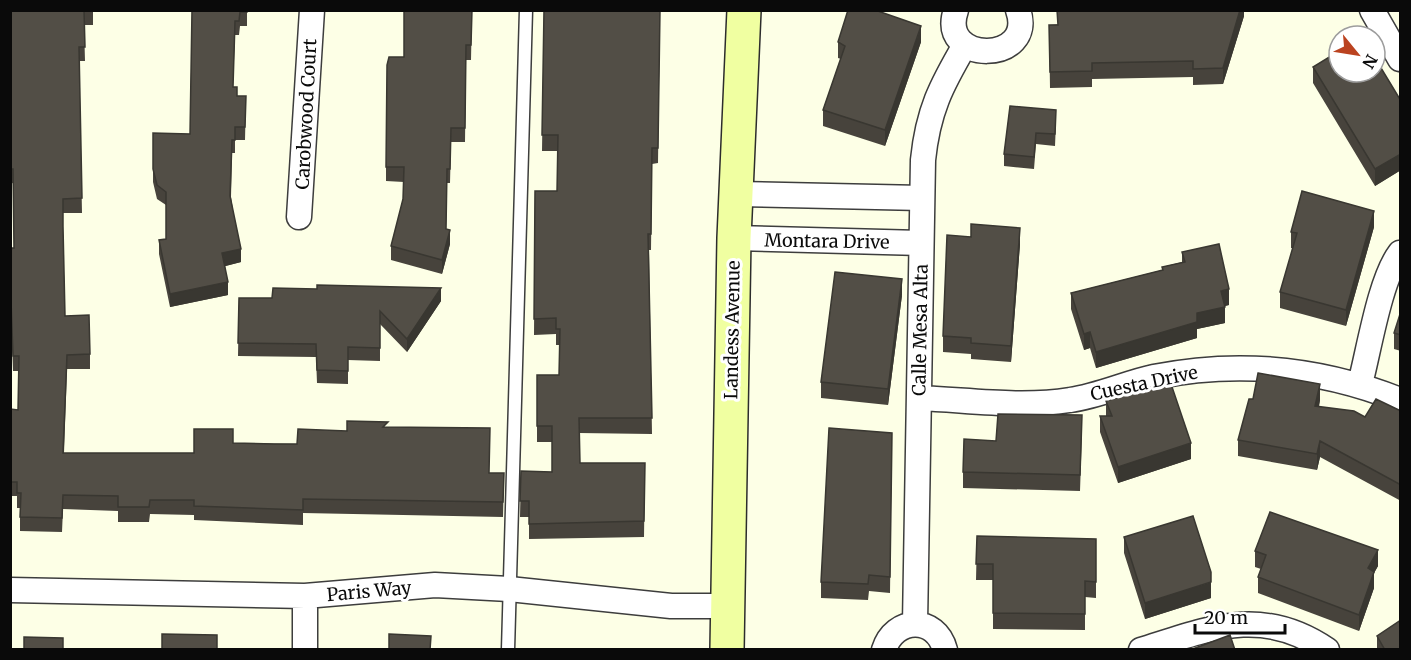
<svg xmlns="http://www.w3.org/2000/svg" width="1411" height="660" font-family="Merriweather,serif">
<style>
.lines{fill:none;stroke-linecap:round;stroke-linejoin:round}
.service-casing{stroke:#3d3d3d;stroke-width:15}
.minor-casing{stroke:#3d3d3d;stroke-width:27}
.secondary-casing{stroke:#2c2c2c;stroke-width:36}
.service{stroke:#fff;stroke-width:12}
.minor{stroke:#fff;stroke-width:24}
.secondary{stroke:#f0ffa1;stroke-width:33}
.wall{fill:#47433c}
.shaded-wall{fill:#393731}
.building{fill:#524e46;stroke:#393731;stroke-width:1.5}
.labels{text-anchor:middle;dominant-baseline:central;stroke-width:6;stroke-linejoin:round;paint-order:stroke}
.street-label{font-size:18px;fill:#0a0a0a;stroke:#fff}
</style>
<rect width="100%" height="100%" fill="#fdffe6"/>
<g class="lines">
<g class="service-casing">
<path id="service" d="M508,650l18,-640"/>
</g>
<g class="minor-casing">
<path id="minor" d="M956,10c-19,55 81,54 62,0
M1372,10l28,49
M736,194l186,4
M299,217l13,-207
M734,238l187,5
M1360,384c9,-34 20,-105 40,-131
M919,398c50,2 102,10 151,2 29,-4 56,-17 84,-23 85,-17 166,-9 246,23
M10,590l295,6 130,-11 74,4 162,17h56
M305,596v54
M915,624l8,-464c5,-49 18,-74 42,-115
M884,650c10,-33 52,-35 61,0
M1141,650c67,-21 120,-45 186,0"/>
</g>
<g class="secondary-casing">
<path id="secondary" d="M727,650l7,-412 10,-228"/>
</g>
<use href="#service" class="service"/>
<use href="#minor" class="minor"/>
<use href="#secondary" class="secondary"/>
</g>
<path class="wall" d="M10,10h83v15h-9l1,36h-6l3,152h-19v19l2,84 25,38v15h-23l-3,84h130l39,-10 64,1 50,-13 41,-4 101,46h15l-1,44 -200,-4v12l-109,-5v-5l-44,-1 -1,8h-31v-11l-55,-2 -1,23 -42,-1v-23h-3v-12h-7v-62l8,-24 1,-39h-6l-3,-83 4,-40 -1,-65 -3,1z
M192,10h55v16h-7l-1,9h-4l-2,52 4,9h9l-1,44h-10v13h-3l-1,44 10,65 -16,4 3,29 -58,12 -11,-53v-14l7,-1v-34l-9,-6 -4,-17v-49l37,1z
M472,10l-1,50h-5l-1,82h-14l-1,41h-3l-1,46 4,15 -8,30 -51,-14v-14l12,-47 1,-17 -18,-1v-14l18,-110z
M544,10h116l-2,153 -6,1 -1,86h-2l3,184 -73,-1 1,30h65l-1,74 -115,2v-22h-9l1,-46 31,1v-30h-15v-67h22v-30h-3v-11l-22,1 1,-144h22l1,-40h-16z
M1244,10v6l-21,68 -30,1v-8l-101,2v8l-42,1 -1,-63z
M838,42h83l-36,104 -62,-20v-16l18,-51 -3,-1z
M1313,67l88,34v69l-26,16 -62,-103z
M1010,106l46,16 -1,24 -19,-2 -2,25 -30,-3v-12z
M1374,227l-28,99 -66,-18v-16l13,-44h-2v-16z
M971,237l49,7 -9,118 -40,-3v-5l-28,-2v-16z
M1182,252l47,53 -5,1 1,17 -28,6v9l-101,30 -6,-20 -6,2 -13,-41v-16l91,-23v-3l20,-5z
M902,295l-14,110 -67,-7v-16z
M239,298l202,3 -34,51 -27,-28v37l-32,-1v24l-31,-1 -1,-26 -78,-1z
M1401,311v40l-7,-2v-16z
M1253,399l67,1 -1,7 46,10 36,-6v90l-81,-44 -3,13 -79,-14v-16z
M1106,401l85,58 -73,24 -18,-51v-16h6z
M1082,432l-2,59 -117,-3v-16l33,-31z
M892,433l-2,160 -21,-2 -1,9 -47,-2v-16z
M977,536l119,3v59l-11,-1v33l-92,-1v-49h-17z
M1124,537l87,61 -66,21 -21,-66z
M1255,551l123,15 -4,7v15l-15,43 -101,-38v-16l3,-8 -6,-2z
M1377,636l24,14h-24z"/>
<path class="shaded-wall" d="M1240,10h4v6l-21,68v-16z
M921,26v16l-36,104v-16z
M1401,154v16l-26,16v-17z
M1374,211v16l-28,99v-16z
M1020,228v16l-9,118v-16z
M450,230v14l-8,30v-14z
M241,249v13l-19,5v-14z
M902,279v16l-14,110v-16z
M228,282v13l-58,12v-13z
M441,288v13l-34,51v-13z
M1229,289v16l-8,2v-16z
M1225,307v16l-28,6v-16z
M1197,322v16l-101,30v-16z
M1090,332v16l-6,2v-16z
M1320,384v16l-5,22v-16z
M1320,441v16l-3,13v-16z
M1191,443v16l-73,24v-16z
M1378,550v16l-4,7v15l-15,43v-16l9,-47z
M1211,582v16l-66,21v-16z"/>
<path class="building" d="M10,10h74l1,37h-6l3,151 -19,1v27l2,90 24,-1 1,39 -23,1 -4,98h131v-24h39v14l41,1h23l1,-15 49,2v-10l41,1 -5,5 107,1 -1,45h15l-1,29 -200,-3v11l-109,-4v-6h-44l-1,7h-31v-11l-55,-1 -1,23 -42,-1 1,-24h-4v-11h-7l1,-73 7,1 1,-54h-6l-3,-83v-25h4l-1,-79h-3z
M192,10h55v2h-7l-1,9h-4l-2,66h4v9h9l-1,31h-10v13h-3l-2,56 11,53 -19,4 6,29 -58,12 -11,-54 7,-1v-47l-9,-7 -4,-16v-36l37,1z
M404,10h68l-1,35h-5l-1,83h-14l-1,41h-3l-1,60 4,1 -8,30 -51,-14 12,-47 1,-32h-18l1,-102 2,-8h15z
M544,10h116l-2,138h-6l-1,86h-3l4,184h-73l1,45h65l-1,58 -115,3v-23h-9l1,-30 31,1v-46h-15v-51h22l1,-46h-4v-11l-22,1 1,-128h22l1,-56h-16z
M848,10h27l46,16 -36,104 -62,-20 22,-64 -7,-4z
M1057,10h183l-17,58 -30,1v-8l-101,2v8l-42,1 -1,-47h9z
M1339,51v21h36v-14l26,43v53l-26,15 -62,-102z
M1010,106l46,4 -1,24 -19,-1 -2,24 -30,-3z
M1302,191l72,20 -28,99 -66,-18 17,-59 -6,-1z
M971,224l49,4 -9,118 -40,-3v-5l-28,-2 4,-101 24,2z
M1219,244l10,45 -8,2 4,16 -28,6v9l-101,30 -6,-20 -6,2 -13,-41 92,-23 -1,-3 23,-5 -3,-10z
M835,272l67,7 -14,110 -67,-7z
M317,285l124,3 -34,51 -27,-28v37l-32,-1v24l-31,-1 -1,-26 -78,-1 1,-45h33l1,-10 44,1z
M1401,311v24l-7,-2z
M1258,373l62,11 -5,22 39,5 11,6 11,-18 25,12v74l-81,-44 -3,13 -79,-14 11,-41h4z
M1170,381l21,62 -73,24 -18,-51h12l-6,-15z
M998,414l84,1 -2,60 -117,-3 1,-33 32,2z
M829,428l63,5 -2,144 -21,-2 -1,9 -47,-2z
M1270,512l108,38 -10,18 6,4 -15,43 -101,-38 8,-22 -11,-4z
M1193,516l18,56v10l-66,21 -21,-66z
M977,536l119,3v43l-11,-1v33l-92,-1v-49h-17z
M1401,620v30h-16l-8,-14z
M162,634l55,1v15h-55z
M389,634l42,2 -1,14h-41z
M1230,635l5,15h-45z
M24,637l39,1v12h-39z"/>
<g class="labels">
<g class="street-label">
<text transform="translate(306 114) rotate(-87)">Carobwood Court</text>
<text transform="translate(827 241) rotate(1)">Montara Drive</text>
<text transform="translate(732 330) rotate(-89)">Landess Avenue</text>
<text transform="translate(920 330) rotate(-89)">Calle Mesa Alta</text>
<text transform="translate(1144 383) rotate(-12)">Cuesta Drive</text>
<text transform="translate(369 591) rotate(-5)">Paris Way</text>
</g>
</g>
<rect width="1411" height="660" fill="none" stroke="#0a0a0a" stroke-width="24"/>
<g transform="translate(1357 54) rotate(120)"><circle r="28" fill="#ffffff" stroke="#9d9d9d" stroke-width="1.5"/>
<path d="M0-4.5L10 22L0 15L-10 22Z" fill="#bb4320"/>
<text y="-9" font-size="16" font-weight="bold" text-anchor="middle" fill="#0a0a0a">N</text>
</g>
<path d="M1195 624v9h90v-9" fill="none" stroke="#0a0a0a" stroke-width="3"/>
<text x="1204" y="624" font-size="18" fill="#0a0a0a" stroke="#ffffff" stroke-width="4.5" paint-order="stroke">20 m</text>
</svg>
